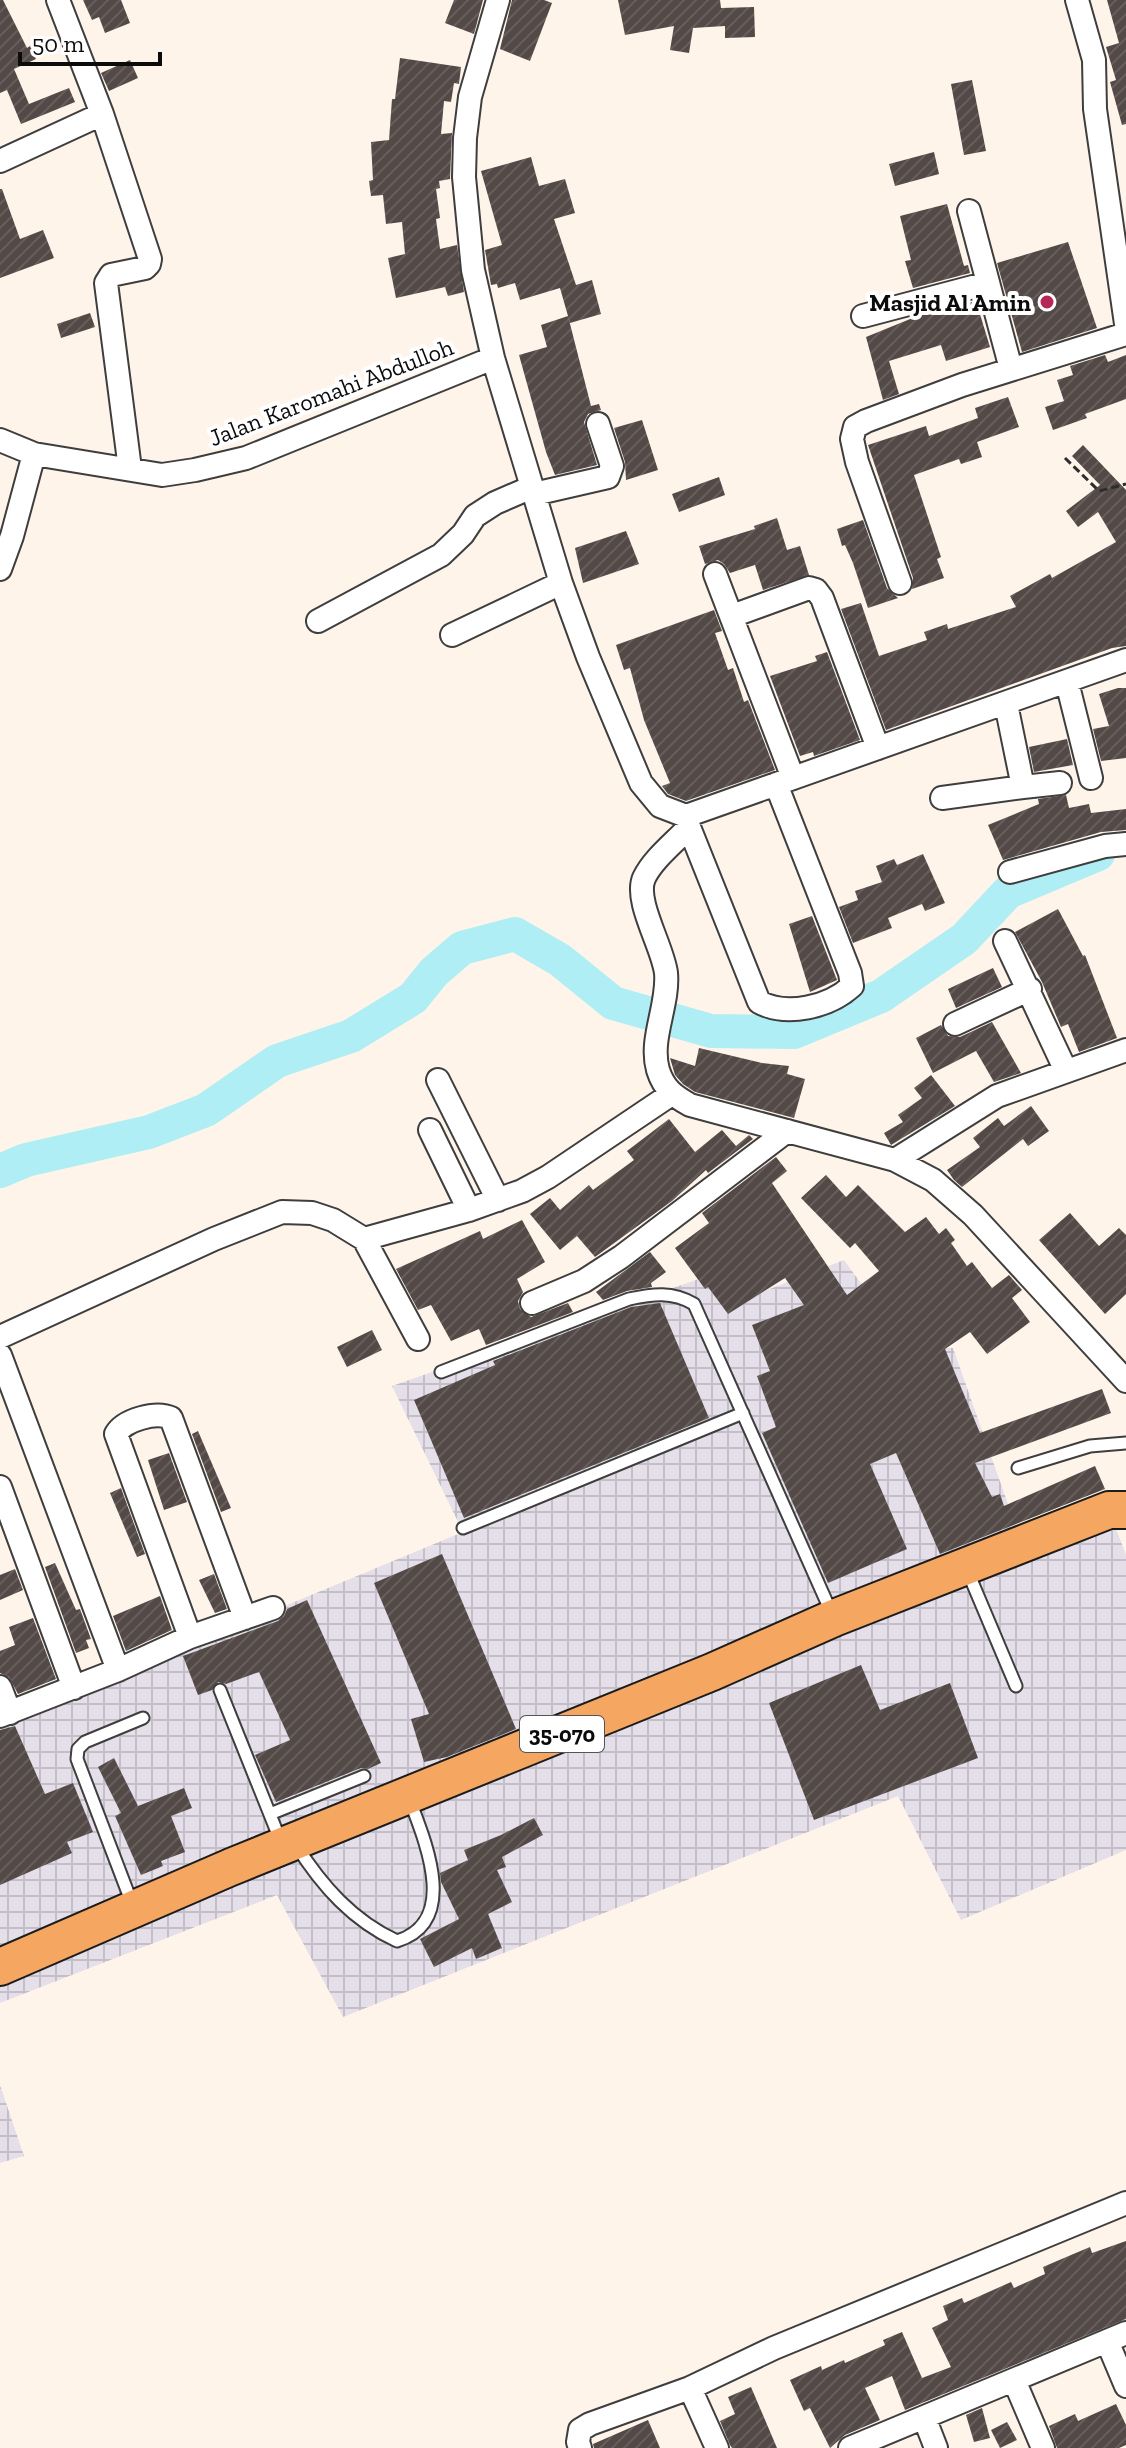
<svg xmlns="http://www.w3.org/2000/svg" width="1126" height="2448" font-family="'Zilla Slab',serif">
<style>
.industrial{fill:url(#industrial-grid)}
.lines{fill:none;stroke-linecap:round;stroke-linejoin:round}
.river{stroke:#afeef4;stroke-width:34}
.building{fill:url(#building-hatch)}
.service-casing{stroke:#3e3e3e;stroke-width:15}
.minor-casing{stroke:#3e3e3e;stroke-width:26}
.primary-casing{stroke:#1c1c1c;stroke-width:40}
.path{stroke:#2d2d2d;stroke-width:3;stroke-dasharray:8 4;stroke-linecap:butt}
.service{stroke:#fff;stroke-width:11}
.minor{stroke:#fff;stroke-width:22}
.primary{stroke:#f5a762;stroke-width:36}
.poi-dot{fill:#b62757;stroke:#fff;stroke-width:3}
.labels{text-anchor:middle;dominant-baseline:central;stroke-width:8;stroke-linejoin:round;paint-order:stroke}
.shield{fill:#fff;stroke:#545454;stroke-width:2}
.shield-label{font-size:22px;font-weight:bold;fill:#0b0b0b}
.poi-label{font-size:24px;font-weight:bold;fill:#0b0b0b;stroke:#fff;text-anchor:end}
.street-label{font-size:24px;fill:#0b0b0b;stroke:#fff}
</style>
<defs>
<pattern id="industrial-grid" width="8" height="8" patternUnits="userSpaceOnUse" patternTransform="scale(2)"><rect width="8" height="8" fill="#e5dfea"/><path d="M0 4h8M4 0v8" fill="none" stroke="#c3bec7"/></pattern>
<pattern id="building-hatch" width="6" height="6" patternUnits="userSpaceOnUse" patternTransform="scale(2)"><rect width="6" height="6" fill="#534947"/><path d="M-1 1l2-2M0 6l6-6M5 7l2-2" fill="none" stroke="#675f5d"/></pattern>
</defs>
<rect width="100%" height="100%" fill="#fff4e9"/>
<path class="industrial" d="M844,1260l64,88h45l69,196 87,-34 17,45v295l-165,70 -63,-124 -555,221 -66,-122 -277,108v-279l463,-192 -71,-146 341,-119 21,28z
M0,2085l24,71 -24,7z"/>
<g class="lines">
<path class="river" d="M0,1171l26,-11 123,-28 57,-22 71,-49 74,-25 62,-38 21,-26 28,-24 53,-14 45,26 53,43 98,28 83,1 87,-36 83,-57 44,-47 90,-38"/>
</g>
<path class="building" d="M0,0h3l24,48 3,-2 6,13 -22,10 15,35 40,-16 6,14 -54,22 -14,-34 -7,3z
M83,0h38l9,23 -25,10 -6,-16 -7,3z
M454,0h29l-9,34 -29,-11z
M512,0h32l8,3 -22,58 -30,-12z
M618,0h102l1,8 33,-1 1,30 -30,1v-12l-32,2 -4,25 -19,-3 4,-24 -49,9z
M1107,0h19v124l-4,1 -12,-43 6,-2 -10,-33 13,-4z
M400,58l61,9 -2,17 -5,-1 -3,19 -7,-1 -3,33 11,-1 -2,46 -11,2 1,7 -4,1 4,29 -4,1 4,30 17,-4 7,47 -16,4 -3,-9 -49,11 -8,-40 17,-4 -3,-32 -16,2 -3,-29 -12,1 -2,-15 4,-1 -2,-38 18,-2 3,-41h3z
M130,60l8,18 -29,13 -8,-18z
M972,80l14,71 -22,4 -13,-71z
M934,152l5,22 -44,12 -6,-22z
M531,157l8,29 26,-7 10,34 -21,6 22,66 16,-5 9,34 -31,9 -10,-35 -40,12 -5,-17 -17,5 -1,-4 -6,1 -6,-35 17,-5 -21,-74z
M0,189h2l18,50 23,-9 11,28 -54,20z
M947,204l17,62 4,-1 2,8 -57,15 -8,-27 6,-1 -11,-44z
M1068,242l29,86 -75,24 -25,-89z
M976,301l14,46 -44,14 -5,-16 -52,16 10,33 -16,6 -17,-63 54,-22z
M90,313l5,14 -34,11 -4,-14z
M568,316l23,90 8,-2 2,6 -13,4 -4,8 13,43 -42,10 -9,-23 -27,-97 28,-8 -6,-22z
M1105,355l3,7 18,-7v44l-41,15 2,4 -34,12 -8,-23 19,-6 -7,-21 16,-5 -3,-9z
M1008,397l11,30 -42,15 5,15 -21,7 -2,-5 -45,16 27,82 -4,2 7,19 -32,11 1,-11 -45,-133 58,-19 3,10 49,-18 -3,-10z
M642,420l16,50 -32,10 -1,-18 -11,-34z
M1083,445l43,45v156l-14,2 -226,82 -45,-121 20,-6 18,53 48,-16 -3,-8 23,-8 1,5 68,-22 -6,-11 40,-22 2,4 64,-36 -18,-30 -20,15 -12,-16 34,-26 -28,-29z
M719,477l6,18 -46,17 -7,-18z
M777,518l10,32 13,-4 9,29 -46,15 -8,-25 -25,8 -6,-9 -6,-4 -13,4 -6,-18 56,-17 -1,-3z
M863,520l24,68 11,10 -30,10 -15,-45 -8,-18 -3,1 -5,-17z
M626,531l13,33 -56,19 -8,-35z
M714,610l8,21 -7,2 13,37 5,-2 11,34 4,-2 27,70 -89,31 -18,-7 -6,-8 8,-3 -26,-63 -14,-52 -6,2 -8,-25z
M827,652l33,88 -46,16 -1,-4 -13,4 -30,-80 47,-15 -2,-5z
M1118,688h8v70l-25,3 -8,-32 16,-3 -10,-32z
M1067,739l6,26 -39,7 -5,-25z
M1066,795l3,13 20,-4 2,9 35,-4v21l-25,2 -98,28 -15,-35 51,-21 -1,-5z
M923,854l22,49 -20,8 -3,-7 -34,14 4,10 -39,15 -14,-36 19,-7 -3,-9 27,-9 -6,-16 18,-7 3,6z
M1058,909l25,47 2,-1 32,83 -38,14 -11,-28 -7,3 -19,-45 -27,-50z
M812,916l25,64 -27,12 -21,-68z
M993,968l9,19 -46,21 -8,-19z
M992,1022l29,51 -27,9 -18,-31 -43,22 -17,-35 25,-13 7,11 12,1z
M699,1048l63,15 27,3 -2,8 18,5 -11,39 -99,-26 -12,-8 -8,-9 -5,-17 25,8z
M931,1075l24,31 -64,39 -7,-12 19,-11 -5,-7 24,-17 -8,-10z
M1031,1106l18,25 -21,15 -5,-7 -61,48 -8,-7 -7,-10 33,-23 -7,-9 25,-20 6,8z
M669,1119l26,33 27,-22 14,16 13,-11 4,4 -45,34 -2,-3 -34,31 -77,56 -18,-21 -17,14 -30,-36 20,-16 10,12 29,-25 4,5 41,-30 -7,-9z
M776,1157l11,14 -15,12 75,112 32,-24 -24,-28 -5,5 -49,-50 25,-23 20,22 12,-12 47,47 21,-15 13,17 7,-6 9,12 -4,3 16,23 5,-4 20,26 17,-13 13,15 -10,8 18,24 -43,32 -17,-22 -25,17 35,84 122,-44 9,24 -136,50 17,34 8,-3 4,12 91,-40 10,23 -165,65 -44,-101 -26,11 37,85 -79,34 -66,-150 14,-6 -19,-51 13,-5 -18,-46 52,-20 -19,-27 -57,36 -20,-27 -3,2 -30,-41 34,-25 -7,-10z
M1070,1213l29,33 20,-18 7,7v59l-21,20 -66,-74z
M522,1220l23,42 -28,17 6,13 -5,9 2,8 11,8 37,-14 5,9 -87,33 -7,-16 -28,12 -20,-36 -13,5 -22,-41 84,-38 3,8z
M650,1252l16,20 -15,11 1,4 -25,4 -24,9 -7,-8z
M660,1303l49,115 -245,100 -50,-118 81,-35 -2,-4 138,-54z
M372,1330l10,20 -35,17 -10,-20z
M198,1431l33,77 -10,4 -29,-78z
M169,1453l18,49 -23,8 -16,-50z
M121,1488l24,66 -8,3 -27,-64z
M442,1554l74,175 -69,28 -23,5 -13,-43 18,-5 -55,-131z
M55,1563l21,47 4,-1 11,30 -5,1 3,8 -13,5 -31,-86z
M15,1569l8,21 -23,10v-25z
M214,1574l13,35 -12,4 -16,-33z
M160,1596l12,34 -46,21 -13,-35z
M307,1600l74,163 -13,6 -7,-1 -85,34 -21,-47 35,-15 -31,-68 -33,12 -8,-2 -6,8 -14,5 -15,-39 95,-35 6,-5 3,-7z
M33,1618l23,61 -38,15 -9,-17 -9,-4v-22l15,-6 -6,-18z
M861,1665l19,45 70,-27 28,75 -164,62 -45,-117z
M15,1726l30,68 28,-11 20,49 -26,10 5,11 -72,32v-155z
M114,1758l24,48 46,-18 8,20 -21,8 14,36 -24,9 2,5 -22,9 -26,-59 6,-3 -23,-46z
M534,1818l9,17 -41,22 4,10 -9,3 15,32 -24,12 14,34 -26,11 -4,-11 -38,19 -14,-28 39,-20 -18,-37 -1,-9 28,-13 -4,-10 37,-15z
M1126,2241v78l-221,91 -13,-34 -27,12 15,32 -35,15 -15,13 -20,-40 -6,3 -14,-31 31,-14 1,4 22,-10 1,3 40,-18 -2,-5 19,-8 20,46 29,-11 -19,-39 16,-8 -5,-14 19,-8 2,5 47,-21 3,6 31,-14 -2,-7 28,-12 19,-8 2,6z
M751,2387l26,61h-45l-2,-3 -10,-24 15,-7 -7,-17z
M1116,2404l10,21v20l-7,3h-62l-8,-22 26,-12 3,7z
M982,2408l8,30 -16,4 -8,-27z
M648,2420l12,28h-66l-1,-4z
M1007,2422l10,18 -17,8 -9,-18z"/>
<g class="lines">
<g class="service-casing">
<path id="service" d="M441,1372l188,-73c24,-5 43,-8 65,5l138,310
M1018,1468l72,-22 36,-3
M463,1528l280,-115
M967,1570l49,116
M220,1690l61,152
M270,1814l94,-38
M296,1845c26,41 57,76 101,96 62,-19 29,-98 13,-140
M133,1906l-56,-147 1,-10 7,-7 58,-24"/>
</g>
<g class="minor-casing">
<path id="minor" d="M58,0l44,114 48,145 -1,5 -4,4 -34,7 -5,8 24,186
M498,0l-28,97 -5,41 -1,39 9,93 20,88 39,129 29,96 27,74 53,126 19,23 26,10 440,-156
M1077,0l17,60 1,49 31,215
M0,161l102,-47
M969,211l42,158
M863,316l125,-33
M0,440l34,14 128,21 33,-5 51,-12 247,-100
M534,494l74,-17 4,-11 -14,-42
M0,569l12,-33 22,-82
M715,574l78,204
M900,583l-43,-121 -5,-23 3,-12 11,-6 96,-36 164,-51
M732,616l77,-28 7,2 6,8 56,150
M318,621l123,-66 22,-21 12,-18 20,-13 37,-16
M452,635l109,-52
M1067,682l24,96
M1023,787l37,-4
M942,798l81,-11 -17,-83
M686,816l3,11c-14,15 -36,32 -45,51 -10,23 19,69 22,95 3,32 -17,66 -8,97 6,19 16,26 32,35l205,55 38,20 40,35 153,166
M689,827l70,175c28,15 70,5 93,-16l-2,-13 -74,-189
M1010,872l95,-26 21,-2
M1005,941l61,130
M955,1024l75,-35
M438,1080l60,120
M430,1130l39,80
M895,1160l102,-64 129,-46
M364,1239l54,100
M532,1303l52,-22 37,-24 166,-126
M0,1337l214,-98 68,-27 30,1 21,7 31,19 105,-29 53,-19 26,-14 122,-82
M0,1355l118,315
M0,1487l74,201
M190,1637l-74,-203c8,-14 40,-23 55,-16l74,200
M0,1687l10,26
M0,1716l118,-46 72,-33 83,-29
M1107,2341l19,45
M1014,2380l29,68
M690,2388l27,60
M924,2417l12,31
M580,2448l-2,-6 2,-12 10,-6 100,-36 84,-40 352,-145
M850,2448l276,-115"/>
</g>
<g class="primary-casing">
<path id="primary" d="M0,1967l231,-100 481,-195 122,-54 275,-108h17"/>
</g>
<path class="path" d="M1065,458l34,33 27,-7"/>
<use href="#service" class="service"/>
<use href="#minor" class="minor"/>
<use href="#primary" class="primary"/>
</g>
<circle class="poi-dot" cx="1047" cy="302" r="8"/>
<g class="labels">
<rect class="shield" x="520" y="1716" width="84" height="36" rx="6"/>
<g class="shield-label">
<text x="562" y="1734">35-070</text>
</g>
<g class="poi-label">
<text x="1031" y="302">Masjid Al Amin</text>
</g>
<g class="street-label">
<text transform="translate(331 392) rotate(-21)">Jalan Karomahi Abdulloh</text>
</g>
</g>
<path d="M20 52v12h140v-12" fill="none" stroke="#0b0b0b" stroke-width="4"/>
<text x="32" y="52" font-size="24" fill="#0b0b0b" stroke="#ffffff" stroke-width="6" paint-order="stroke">50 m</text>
</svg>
